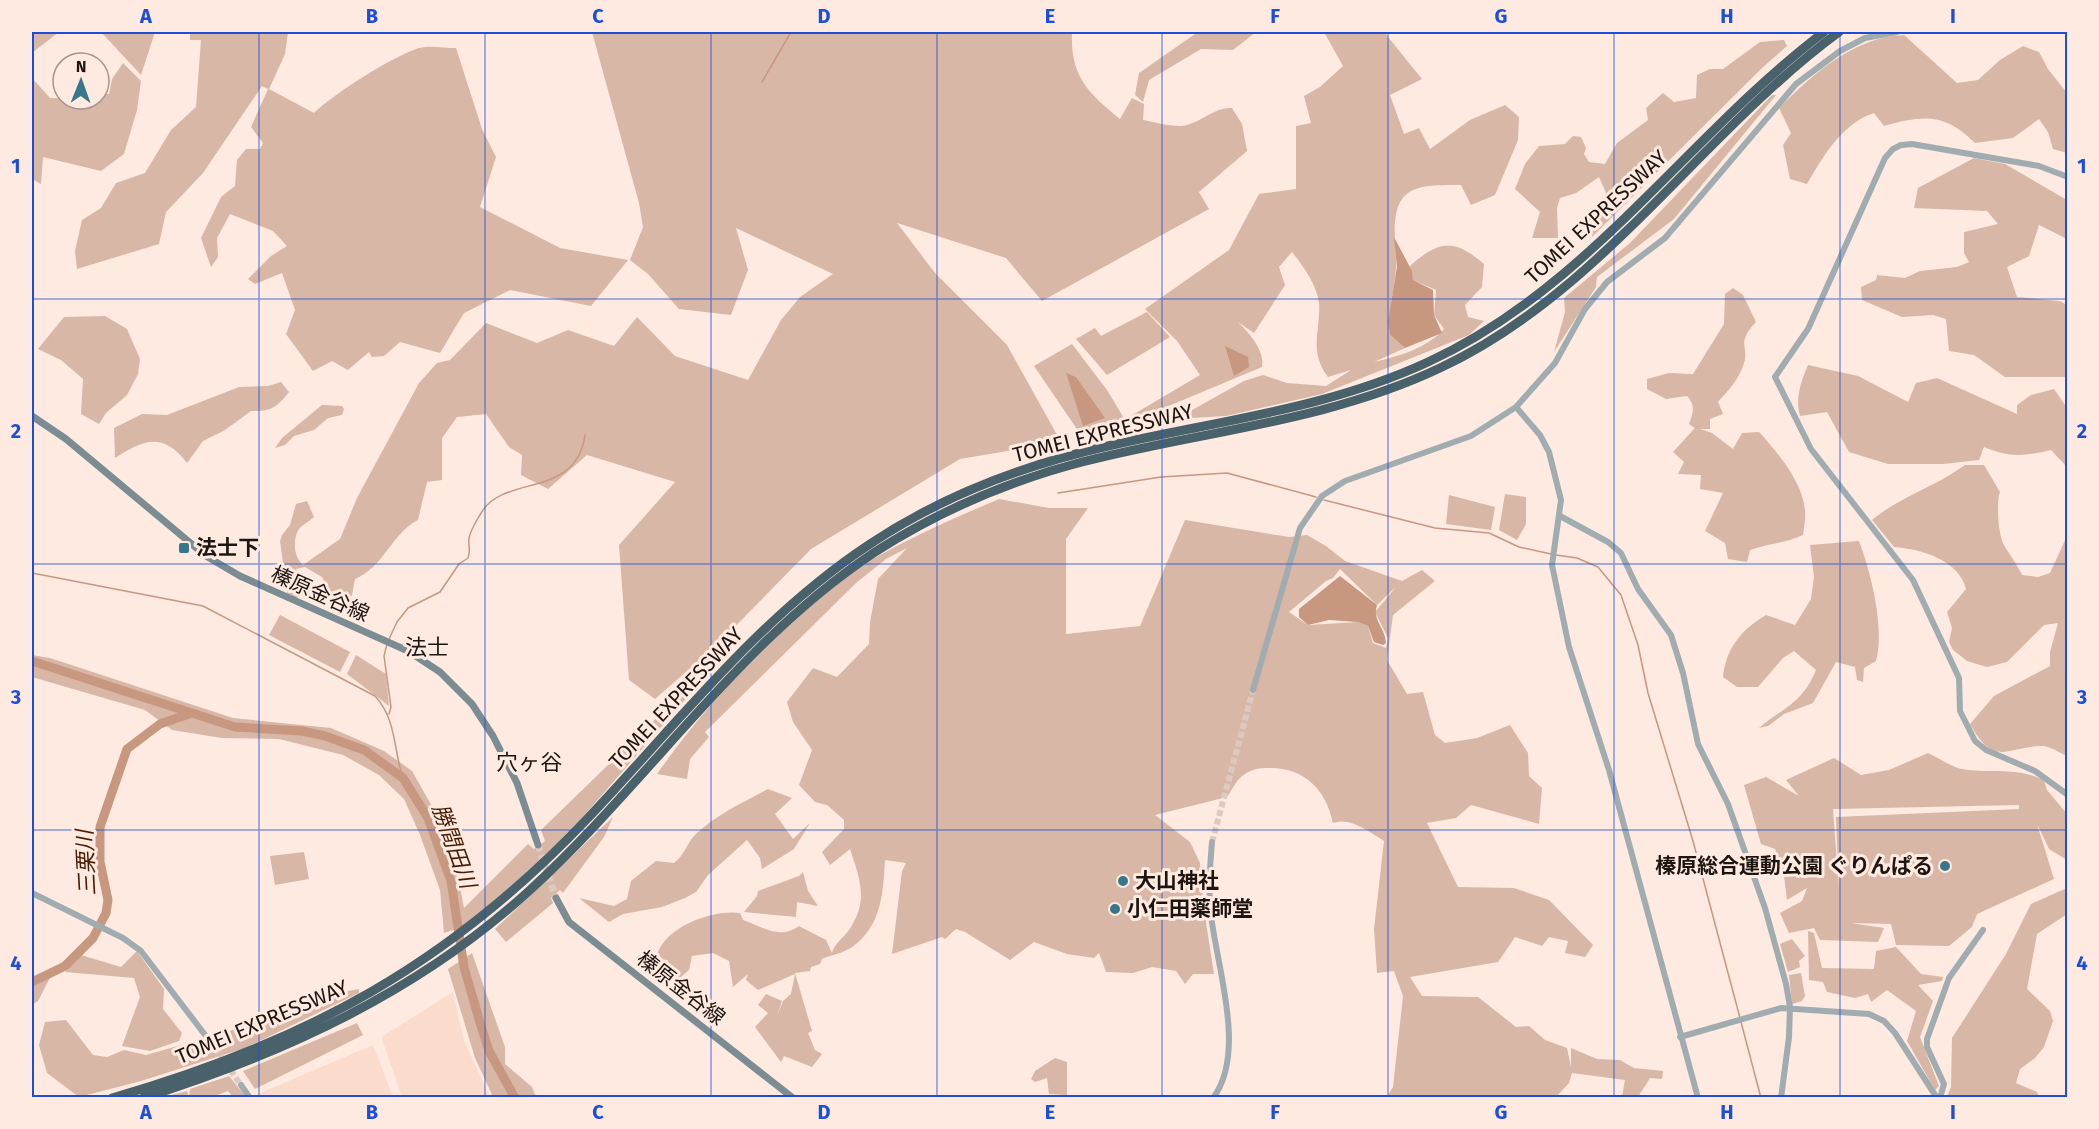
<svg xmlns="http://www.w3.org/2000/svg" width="2099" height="1129" font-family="'Fira Sans','Noto Sans JP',sans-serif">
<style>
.built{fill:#fbdbcb}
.green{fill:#d9b7a6;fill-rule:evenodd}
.water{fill:#c79780}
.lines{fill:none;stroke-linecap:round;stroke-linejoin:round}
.stream{stroke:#c79780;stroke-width:1.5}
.river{stroke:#c79780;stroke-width:9}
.tertiary-tunnel{stroke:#dccac1;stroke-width:6;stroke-dasharray:6 3;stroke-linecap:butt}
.secondary-tunnel{stroke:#dccac1;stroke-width:7;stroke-dasharray:7 3.5;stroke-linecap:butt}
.tertiary{stroke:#a1acb0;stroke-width:6}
.secondary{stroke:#7b8c92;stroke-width:7}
.motorway{stroke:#49616a;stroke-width:9}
.grid{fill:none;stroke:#1d4ed8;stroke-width:1.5;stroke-opacity:0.55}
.poi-dot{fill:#37778b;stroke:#feeae0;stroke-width:2}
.labels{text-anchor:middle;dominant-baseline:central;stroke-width:6;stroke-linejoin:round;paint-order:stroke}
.street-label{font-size:21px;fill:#1e1511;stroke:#feeae0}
.poi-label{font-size:21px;font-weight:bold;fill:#1e1511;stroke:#feeae0;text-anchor:start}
.neighbourhood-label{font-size:22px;fill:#1e1511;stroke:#feeae0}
.water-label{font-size:22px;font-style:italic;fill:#481c02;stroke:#feeae0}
.neatline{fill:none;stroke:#1d4ed8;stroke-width:2}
.grid-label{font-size:20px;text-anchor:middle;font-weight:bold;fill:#1d4ed8}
</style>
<rect width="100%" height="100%" fill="#feeae0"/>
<path class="built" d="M453,992l11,49 26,56h-88l-20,-58 1,-3z
M373,1045l20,52 -133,1 -2,-4z"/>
<path class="green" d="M32,32h27l-26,20 -1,14z
M101,32h54l-14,43z
M190,32h98l-3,22 -16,35 45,24c21,-20 77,-56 105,-65 10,-3 26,0 37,0l26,81 14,28 -16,50 80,41 68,12 -37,46 -81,-16 -46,23 -24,40 -40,-11 -16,14 -12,1 -3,-5 -21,18 -16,-9 -19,10 -27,-37 9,-24 -13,-37 -27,11 -7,-5 23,-23 16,-10 -14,-15 -43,-17 -13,24 1,19 -7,10 -10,-29 20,-41 14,-11 2,-26 9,-11h14l3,-6 -12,-16 17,-38 -6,-3 -59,87 -37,39 -7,32 -82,25 -2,-18 7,-31 19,-12 15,-25 29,-10 26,-43 25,-23 5,-67h-11z
M592,32h480c-2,44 16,61 48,87l12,-21 12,6 -1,16c11,2 25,6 37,6 19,-1 33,-19 52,-18l10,16 5,27 -48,41 10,17 -167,92 -36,-43 -109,-35 38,50 72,72 54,97 -101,17 -149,90 -92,94 -64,56 -26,-19 -10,-135 56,-63 -88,-27 -39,34 -27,-14 1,-20 -13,-8 -23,-33 -29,3 -15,21v42l-15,2 -9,38c-27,14 -34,47 -63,59l-3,16 -12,14 -18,-32 -17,-10 -9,2 8,19 -7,10 -10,-5 -7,-52 2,-6 8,-10 6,-21 11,-3 7,16c-4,4 -12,8 -15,12 -7,11 -5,28 4,36l37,-26 17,-41 62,-115 18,-20 13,-3 36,-37 51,20 31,-13 46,16 23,-29 38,39 73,24 33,-60 19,-23 33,-23 -97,-46 12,42 -17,45 -52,-6 -31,-35 -18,-14 13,-33 -4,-24z
M1198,32h58l-23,18 -32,-1 -52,31 -6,22 -8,-7 4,-22z
M1324,32h60l38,47 -32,16 14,39 15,-6 11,21 40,-29 35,-15 14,12 -1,23 -23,55 -24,10 -10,-20c-47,0 -69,0 -66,57 0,9 2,19 1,28 -2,22 -8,42 -6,65l15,13 -31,14c26,-6 53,-14 70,-33l-10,-14 2,-25 -23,-10 -3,-14c29,-26 44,-28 74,-2l-2,23 -17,18 3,12 16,4 -15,14 -147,59 -96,22 -50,3 68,-38 19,-6 24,8 39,3 25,-16 -23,7c-20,-26 -7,-47 -9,-74 -2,-18 -16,-37 -27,-51l-13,15 6,18 -31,48 -16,-11c11,11 27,28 24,45l-134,56 1,-6 71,-42 -23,-34 -32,-32 84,-59 30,-56 37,-5v-63l15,-3 -7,-27 16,-9 23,-21z
M1904,35l53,48 21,-3 22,-20 23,-14 16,6 9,17 19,24v60l-14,-4 -5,-17 -9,-13 -26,19 -38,5c-31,-30 -50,-28 -91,-17l-10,-13c-33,11 -51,44 -67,71l-17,-5 -7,-34 8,-12 -12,-25c34,-34 75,-71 125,-73z
M1784,40l3,6 -25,22 -170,169 2,-25 12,-19 -7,-16 -23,16 -16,5 -3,10 1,30h-26l8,-26 -25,-23 10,-25 14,-18 26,-2 8,-8 8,1 5,11 -2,6 5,8 16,2 12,-21 31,-23 -2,-12 17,-15 11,9 22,-4 1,-23 13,-6h13l37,-27z
M123,63l18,18 -4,29 -13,44 -23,17 -58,-14 -2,27 -9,-5v-101l18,20 49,1v-5h10l3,-15z
M1772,95h4l-102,124 -77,58 -1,10 -42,65 11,-40 -1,-14 66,-55z
M1974,158l31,6 62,36v39l-28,-14 -10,31 -22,11 10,30 43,4 7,4v72h-62l-31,-22 -25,-4 -3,-32 -13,-4 -31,2 -40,-17 -1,-13 15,-7 1,-5 28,3 15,-7 37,-4 12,-5 -5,-9v-21l34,-8 -11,-13 -73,-3 4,-20z
M1733,288l10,7 13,27c-22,23 -5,24 -13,44 -5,14 -15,25 -25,36l5,12 -13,5v10h-10l12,4 21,16 9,-16 17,-1c18,20 44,50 46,79 1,7 -1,16 -2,24 -20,9 -33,8 -53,15l-3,12 -19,-3 -3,-16 -20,-12 18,-38 -23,-4 1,-14 -23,-1 6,-12 -11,-10 22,-24 -6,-4c4,-11 7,-18 -2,-28l-21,3 -19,-10v-10l22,-6 24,1 31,-50 1,-30z
M1147,312l23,25 -63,38 -31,-36 19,-11 6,8z
M105,316l22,13 13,30 -2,15 -11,21 -21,18 -7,11 -18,-10 2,-35 -22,-19 -23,-11 26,-32z
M1072,344l35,46 18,30 -9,10 -35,5 -47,-69z
M1808,365l50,11 50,26 8,-19 21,-5 80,36v-9l14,-10 23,-6 13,19v59l-16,-17c-26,6 -41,8 -67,-3l-5,13 -36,4h-55l-39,-12 -22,-40 -27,4c-5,-19 1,-34 8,-51z
M281,382l8,10c-12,15 -18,20 -38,19l-26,19 -22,11 -16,22c-24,-32 -44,-23 -72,-5l-1,-30 28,-14 25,1 72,-28 29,-1z
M322,405l20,1 2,3 -2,6 -14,3 -14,12 -20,6 -9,9 -10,3 7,-10z
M1965,465h19l16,27c-4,11 -2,45 5,55 6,10 12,17 17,28l16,2 12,-4 17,-37v220c-7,-3 -18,-11 -26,-10 -37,2 -47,21 -71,-22l24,-28 56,-30v-14l8,-29 -14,2 -37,37 -20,5 -20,-6 -14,-11 -4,-8 3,-14 -5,-16 19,-23c-7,-29 -45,-40 -72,-42l-22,-27c29,-24 63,-33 93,-55z
M1505,494l21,3v27l-9,16 -18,-10z
M1449,495l46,12 -4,23 -45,-6z
M999,499l50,9h39l-22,31v95l74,-8 45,-106 104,17 18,-2 19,11 19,15 57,20 20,-11 13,11 -42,34 -6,45 20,34 16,-2 12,43 10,8 32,-5 33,-13 18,28 1,23 13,12 -3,36 -68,-19 -15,13 -29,5 31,64 56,1 35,12 44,45 -8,12 -20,-4 3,-12 -19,-4 -7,9 -27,-9 -17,25 -88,15 12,19 56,1 38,30 13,-1 16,14 22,8 4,19v-19l26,11 23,1 14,8 29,3 -1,8 -12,-1 -12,19h-16l3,-17 -53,-7 -3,10 -11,12 4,2h-175l6,-10 10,-91 -9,-25 -17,2 -3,-44 10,-88c-15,-9 -33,-24 -51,-18 -7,-33 -28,-55 -63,-55 -12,0 -21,1 -30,10 -5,5 -9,13 -13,19l-72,18 35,27 10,21 4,50 -31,-1 32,4 9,58h-21l-8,10 -9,-13 -24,-4 -19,6 -27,-1 -7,-19 -5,5 -27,-4 -33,-12 -24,18 -45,-28 -9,-3 -11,10 -3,-2 -50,17 10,-83 4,-8 -21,-3c-2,32 -3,66 -33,87 -8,6 -21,8 -30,12l-2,5 -9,3 -1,4 -15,2 17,58 -4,2 7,17 7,4 -10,13 -28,-11 -3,6 -26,-35 13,-14 -10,-8 8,-11 16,7 -5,15 6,-15 8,-7 4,-20 -37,16 -12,-10 2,-6 -15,13 -4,-26 -16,-8 -21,3 -3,14 -14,12 -10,-2 3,-20h-12c4,-32 56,-51 84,-47l3,7c20,7 36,20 56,6l27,14 6,13c2,-9 11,-15 17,-23 20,-30 11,-50 1,-81l-20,16 -8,-13 22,-23v-9l-17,-15 -12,-3 -16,-17 13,-35 -19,-28 -6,-20 26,-34 24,9 32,-33 1,-22 8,-43 29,-31 -21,11 -30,24 -151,149 4,5 -19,22 -3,20 -30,-5c49,-69 108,-133 175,-185 11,-9 23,-20 36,-27 42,-25 87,-44 131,-63zM1340,569l37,36 19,-18 -21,25 13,26 -2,10 -13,-5 -5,-17 -10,-4 -50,3 -19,-13 37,-31 7,-3z
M1859,541c12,32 26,87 17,120l-12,7 -1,14 -6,-2 -2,-13 -19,-5 -23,41 -29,11 -16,12 -9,2c26,-22 43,-24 57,-58l-22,-19 -11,7 -25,29h-21l-14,-10c3,-29 19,-48 43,-62l29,10 16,-26 3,-22 -4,-32z
M280,615l70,37 -10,20 -71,-37z
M32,655l18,3 183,60 98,10 53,23 28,20 21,37 20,43 11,57 64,-64 6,5 11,-8 -4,-11 132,-128 52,-44 -42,44 -102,117 -57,58 -58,49 -22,7 -4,-43 -20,-55 -16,-36 -25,-24 -36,-20 -64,-16 -57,-1 -50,-8 -27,-20 -113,-33z
M356,655l30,19 3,32 -42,-32z
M1928,753c11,5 23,14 34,16 28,5 57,-3 82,12l3,9 20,24v46l-18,-11 -12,-25 17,55 -77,35 -5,13 -23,19 -53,-1 -5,-21 -40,-1 33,5 -6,14 -58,-2 -6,-12 -25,5 -9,-20 22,-12 5,-13 -20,12 -3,-24 -9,-27 -14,-5 -17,-59 22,-8 33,19 -13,-16 48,-22 27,17 28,-5zM2019,805v4l-183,8 3,74 -6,-82z
M768,789l24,9 -17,16 18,25 17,-16 -16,26 -32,20 -2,-11 -13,-18 -39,35 -12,17 -11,6 -23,9 -39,7 -14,8 -30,-24 35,8 13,-7 4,-18 25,-20 18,2c11,-8 13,-21 23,-30 20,-19 47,-31 71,-44z
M613,817l-9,20 -41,56 -3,-3 -9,8 2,5 -47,39 -11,-13z
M304,852l5,27 -34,6 -5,-29z
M803,872l5,19 10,15 -21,-4 -1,15 -52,-5 13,-16 1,-5 41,-15z
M2067,888v26l-30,20 -10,55 23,22 3,10 -9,26 -9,11 -15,11 -4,14 21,9 2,5h-92l4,-10 1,-49 54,-84 25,-50z
M1808,931l6,2 8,35 52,1 2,-18 20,-4 25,27 22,3 -1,4 -24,4 15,16 -13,36 19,49 -4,4 -28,-49 9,-30 -29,-21 -16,12 -3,-8 -13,4 -28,-6 -4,-10 -14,-2z
M1792,939l13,17 -6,5 1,6 -12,5 -8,-28z
M137,951l27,38 -1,20 19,24 -3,8 -29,10 -28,-5 18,-49 -6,-19 -69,-6 16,-17 40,12z
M472,953l33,94v17l27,23 4,10h-43l-18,-39 -27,-89z
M1801,973l4,23 -3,5 -10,3 -3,-29z
M51,976l-13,25 -6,4v-21z
M359,989v4l-114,55 -104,33 -62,16 -32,-24 -8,-28 6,-23 21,-2 27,35 14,2 17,-7 22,5 81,-23 91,-35z
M357,1023l6,12 -108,54 -12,-18z
M1055,1058l12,4v33l-18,-1 -2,-16 -12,4 -4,-3 4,-8z
M229,1076l17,21h-13l-5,-6 -16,6h-49l24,-6 2,6 1,-8z"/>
<path class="water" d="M1394,237l18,34 1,9 20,10 1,25 8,18 -37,15 -15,-13 -2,-13 9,-55z
M1225,346l23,11 1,10 -15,9z
M1066,373l10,4 29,41 -22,8z
M1340,576l37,29c-5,16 8,22 9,38l-3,2 -9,-3 -6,-16 -10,-4 -29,-2 -21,5 -9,-8v-8z"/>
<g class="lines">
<path class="stream" d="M762,82l29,-50
M1058,493l103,-16 66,-4 89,24
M1324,500l111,28 54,5 30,14 32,7
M1556,555l21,3 21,9 23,28 17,50 10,48 45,148 47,177
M32,573l171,33 172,90c22,24 18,53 28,82
M389,639l8,-17 11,-14 32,-16 19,-28 9,-6c3,-8 0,-12 1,-19 0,-6 10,-23 14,-29 24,-35 93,-12 102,-75
M387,644l-3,12 7,51 -2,7
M1741,1022l20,76"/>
<path class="river" d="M32,661l203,66 67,4 23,5 39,14 39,28 25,40 23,63 13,86 17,59 8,25 26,47
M32,982l33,-16 28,-28 13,-25 2,-13 -8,-38v-35l27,-78 33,-25 32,-11"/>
<path class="tertiary-tunnel" d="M1212,842l41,-152
M215,1048l26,37"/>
<path class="secondary-tunnel" d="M538,845l18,53"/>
<path class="tertiary" d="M2068,177l-29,-11 -127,-22 -11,1 -8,4 -8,9 -77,171 -33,48 36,72 102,131 46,98 1,33 15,30 11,9 49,21 33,24
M1516,407l24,28 9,17 12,48 -9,65 17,82 40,123 89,328
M1560,516l48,26 13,11 17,36 33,46 12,38 15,71 30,60 37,104 21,76 4,23 -1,30 -8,61
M1253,690l47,-162 22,-32 23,-15 126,-45 45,-29 39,-44 30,-54 22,-27 58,-44 131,-154 44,-33 25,-13 32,-6
M1212,842c-2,24 -4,49 -1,73 6,53 36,138 2,183
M32,893l91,45 18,13 74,97
M1680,1037l101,-29 88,6 15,7 11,12 42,65
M241,1085l9,13
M1940,1098l4,-14 -17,-37v-8l22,-61 34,-48"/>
<path class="secondary" d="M32,416l34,23 140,117 34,20 168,75 32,21 32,32 21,32 24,47 21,62
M556,898l13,24 224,176"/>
<path class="motorway" d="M112,1098c194,-56 337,-133 476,-280 90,-95 171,-201 282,-274 72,-48 154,-79 238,-98 108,-25 219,-37 320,-84 161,-74 259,-226 396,-330
M143,1098c142,-45 277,-107 387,-208 119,-109 209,-248 345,-338 64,-41 134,-71 207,-90 120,-31 244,-40 358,-94 161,-75 258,-232 399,-336"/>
</g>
<path class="grid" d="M259,32v1066M485,32v1066M711,32v1066M937,32v1066M1162,32v1066M1388,32v1066M1614,32v1066M1840,32v1066M32,299h2036M32,564h2036M32,830h2036"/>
<g class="poi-dot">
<rect x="178" y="542" width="12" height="12" rx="3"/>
<circle cx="1945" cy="866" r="6"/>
<circle cx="1123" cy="881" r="6"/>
<circle cx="1115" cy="909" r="6"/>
</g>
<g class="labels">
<g class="street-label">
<text transform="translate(1596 217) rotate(-43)">TOMEI EXPRESSWAY</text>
<text transform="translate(1103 433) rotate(-14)">TOMEI EXPRESSWAY</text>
<text transform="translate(320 594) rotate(24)">榛原金谷線</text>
<text transform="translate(676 698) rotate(-47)">TOMEI EXPRESSWAY</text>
<text transform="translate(681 988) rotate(38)">榛原金谷線</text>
<text transform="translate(262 1022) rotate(-23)">TOMEI EXPRESSWAY</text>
</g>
<g class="poi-label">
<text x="196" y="548">法士下</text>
<text x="1933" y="866" text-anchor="end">榛原総合運動公園 ぐりんぱる</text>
<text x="1135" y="881">大山神社</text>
<text x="1127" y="909">小仁田薬師堂</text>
</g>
<g class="neighbourhood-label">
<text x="427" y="647">法士</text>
<text x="529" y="762">穴ヶ谷</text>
</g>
<g class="water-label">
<text transform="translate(454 846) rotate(70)">勝間田川</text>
<text transform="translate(86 863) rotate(-93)">三栗川</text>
</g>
</g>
<rect width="2099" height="1129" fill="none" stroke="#feeae0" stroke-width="66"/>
<g transform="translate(81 81) rotate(1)"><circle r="28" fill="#feeae0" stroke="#a4958d" stroke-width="1.5"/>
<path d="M0-4.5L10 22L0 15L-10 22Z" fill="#37778b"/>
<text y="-9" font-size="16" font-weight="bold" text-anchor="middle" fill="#1e1511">N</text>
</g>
<rect x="33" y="33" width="2033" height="1063" class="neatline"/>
<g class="grid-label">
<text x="146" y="23">A</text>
<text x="372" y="23">B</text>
<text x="598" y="23">C</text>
<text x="824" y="23">D</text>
<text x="1050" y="23">E</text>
<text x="1275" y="23">F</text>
<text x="1501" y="23">G</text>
<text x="1727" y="23">H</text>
<text x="1953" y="23">I</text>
<text x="16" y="173">1</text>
<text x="2082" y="173">1</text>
<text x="16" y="438">2</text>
<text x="2082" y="438">2</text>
<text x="16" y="704">3</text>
<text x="2082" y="704">3</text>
<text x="16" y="970">4</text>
<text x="2082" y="970">4</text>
<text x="146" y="1119">A</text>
<text x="372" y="1119">B</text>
<text x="598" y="1119">C</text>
<text x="824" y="1119">D</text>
<text x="1050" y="1119">E</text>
<text x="1275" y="1119">F</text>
<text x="1501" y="1119">G</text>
<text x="1727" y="1119">H</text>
<text x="1953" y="1119">I</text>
</g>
</svg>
